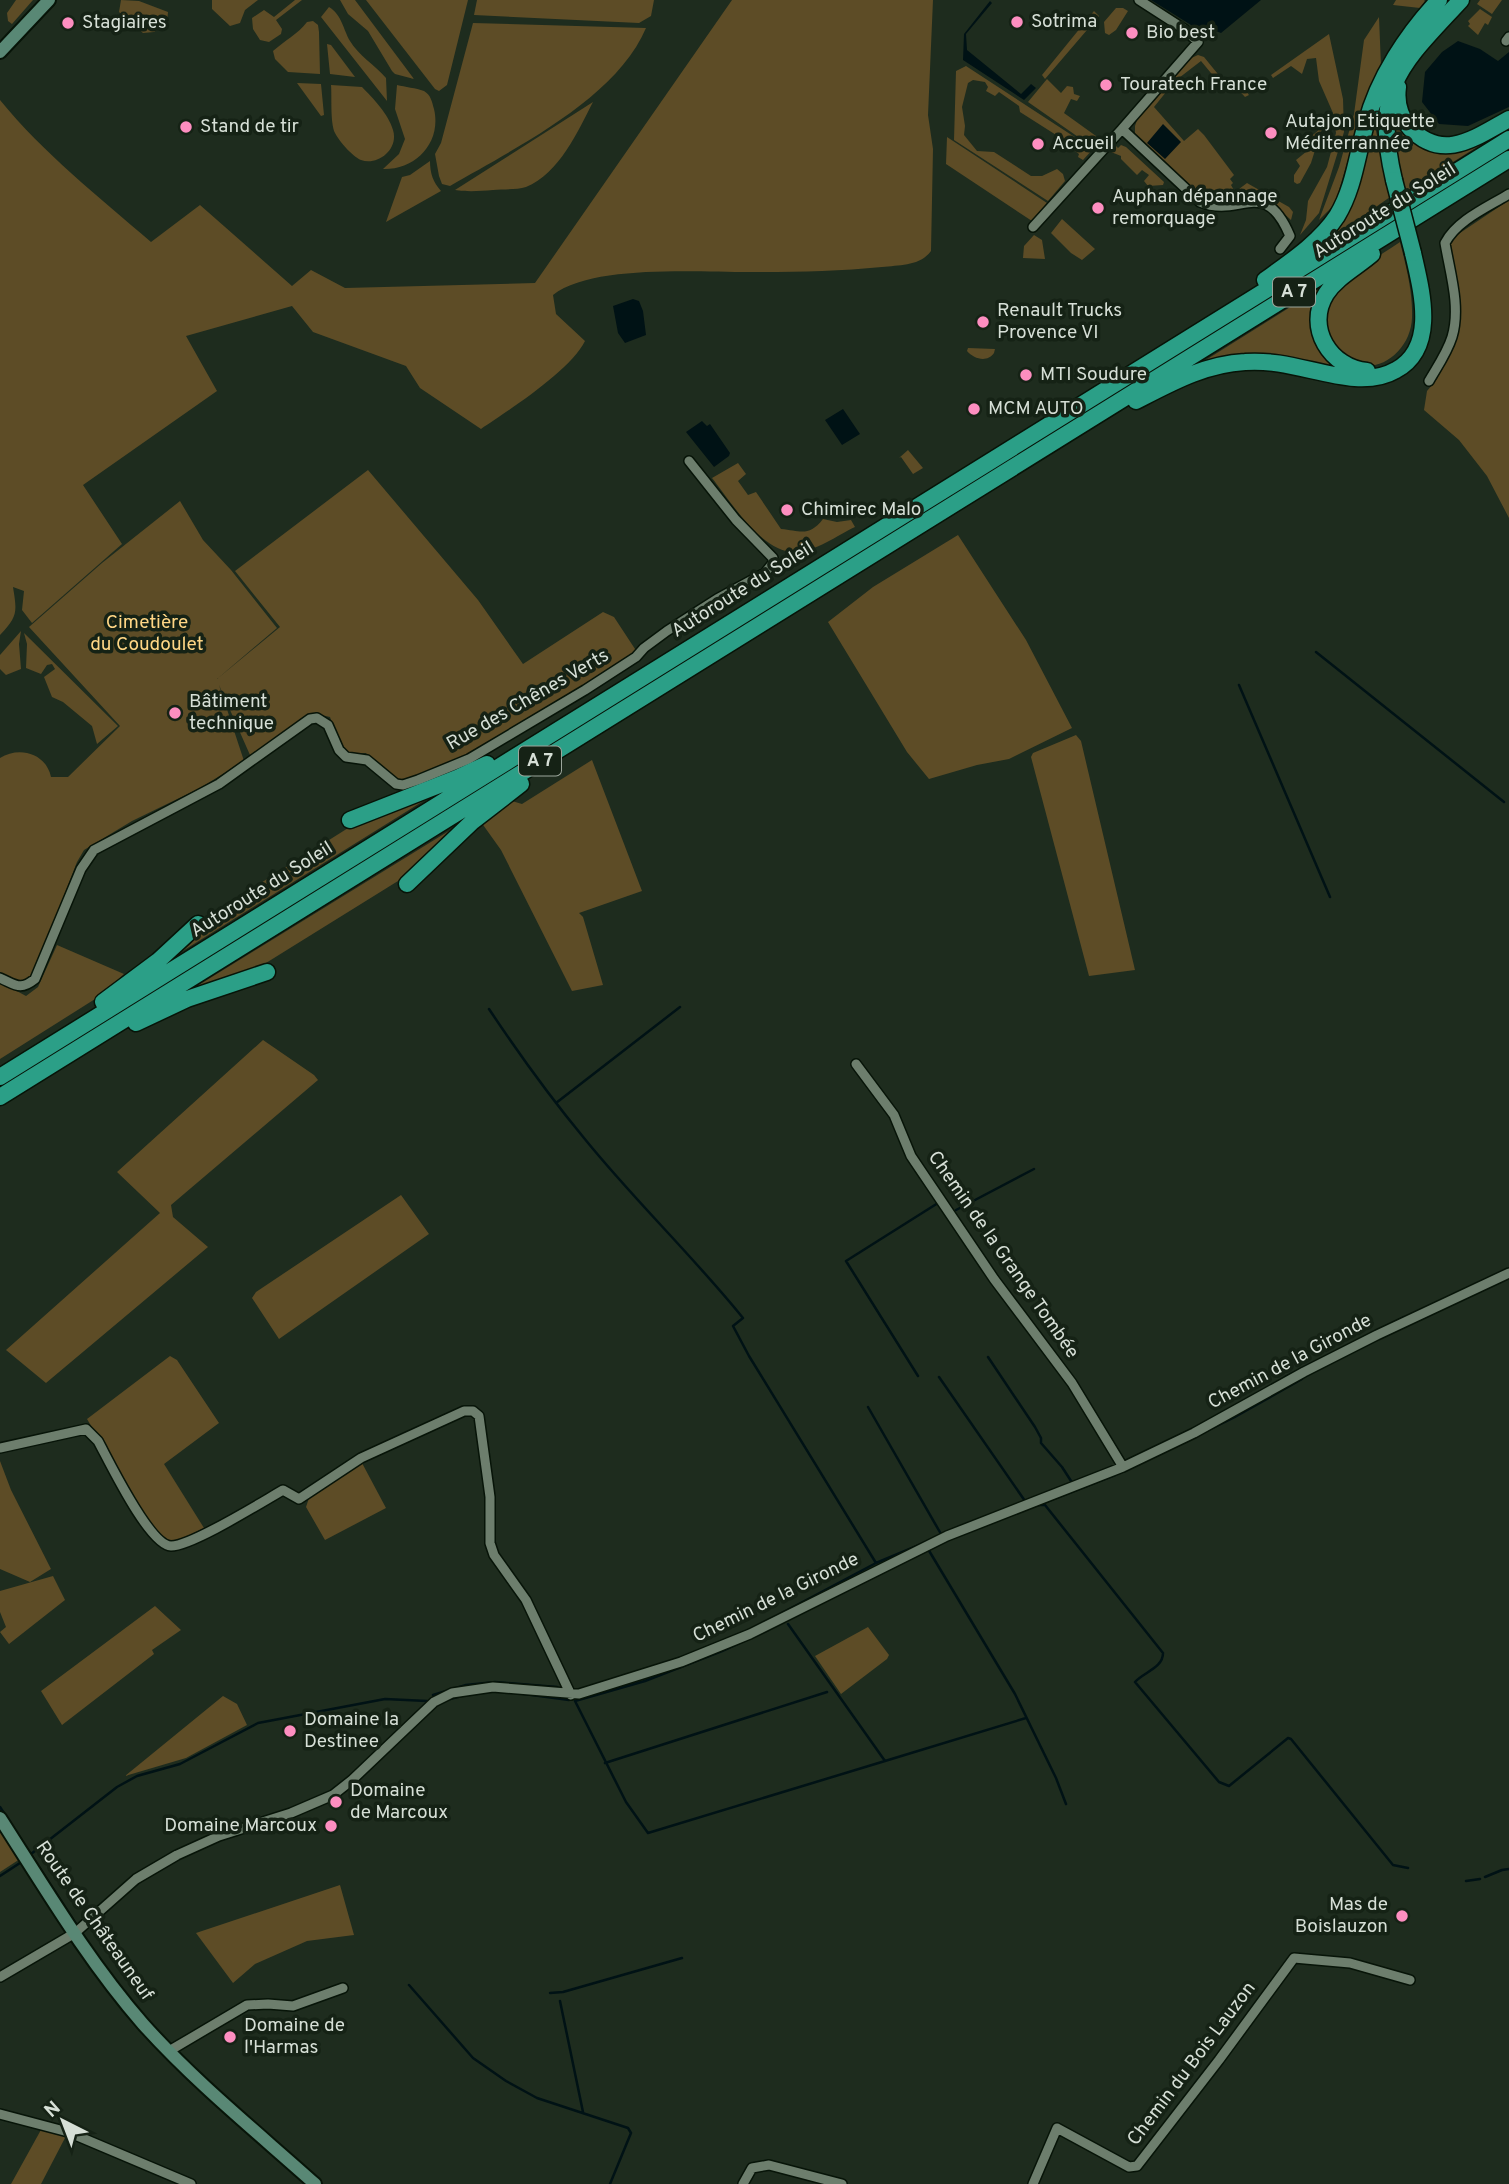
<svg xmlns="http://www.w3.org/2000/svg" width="1509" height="2184" font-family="Overpass,sans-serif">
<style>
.green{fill:#5d4c26}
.water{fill:#001215}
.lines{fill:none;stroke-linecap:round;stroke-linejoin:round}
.stream{stroke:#001215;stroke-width:2.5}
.street-casing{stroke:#071408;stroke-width:12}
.secondary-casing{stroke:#071408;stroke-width:16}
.highway-casing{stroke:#071408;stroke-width:19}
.street{stroke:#6d7e6d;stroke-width:9}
.secondary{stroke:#598875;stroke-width:12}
.highway{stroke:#2b9f87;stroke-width:16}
.highway-bridge-casing{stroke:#071408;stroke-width:19;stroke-linecap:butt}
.highway-bridge{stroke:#2b9f87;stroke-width:16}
.poi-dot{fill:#fd8ec0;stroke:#152215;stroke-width:2.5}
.labels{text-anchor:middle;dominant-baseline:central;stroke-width:7;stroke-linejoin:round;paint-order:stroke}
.shield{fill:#152215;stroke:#9ca69c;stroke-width:2}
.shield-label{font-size:18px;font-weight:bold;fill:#d6dfd6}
.poi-label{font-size:19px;fill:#d6dfd6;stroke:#152215;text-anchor:start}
.street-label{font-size:19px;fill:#d6dfd6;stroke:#152215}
.park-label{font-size:19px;fill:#fed685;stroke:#152215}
</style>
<rect width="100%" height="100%" fill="#1e2c1e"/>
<path class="green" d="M16,0h17l-21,24 -4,-3 -1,-8z
M121,0l18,1 29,11 -1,11 -13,9 -11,1 -24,-21z
M212,0h46l-13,10 -5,13 -10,3 -18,-17z
M295,0h7l-26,20 6,9 -1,5 -12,8 -9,-2 -7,-11 -1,-11 12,-8 10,7z
M340,0h15l59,79 -19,-5 -3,-3 -24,-40 -20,-17z
M366,0h102l-21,85 -8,6 -4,-2z
M477,0h177l-3,16 -12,7 -165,-8z
M732,0h201l-5,115 5,34 -2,102c-11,15 -31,14 -49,16 -41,4 -83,5 -124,5 -53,1 -164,-9 -205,23l3,19 29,27c-15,30 -76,69 -104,88l-61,-41 -14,-22 -93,-34 -21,-26 -106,30 31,55 -134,94 39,59 -90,79 -10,-13 2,-19 -11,-4c4,25 5,29 -13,48v-535c43,53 99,97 151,142l49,-37 92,81 19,-16 34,18 190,-5z
M1396,0h28l1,1 -5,7 -27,-3z
M1480,0h22l-10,14 -15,-10z
M329,7c13,8 14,22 21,34 8,14 25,24 36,37l1,23 -66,-84z
M1116,8h7l5,3 -12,19 -7,5 -4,-2 -1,-11z
M1480,9l12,8 -4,8 -3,-2 -7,12 -10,-9 2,-2 -2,-3z
M1094,11l5,5 -54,63 -3,-4z
M1379,17l2,49 -25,66 -21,72 -16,16 20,-53 15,-53 10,-74z
M313,21l5,4 1,7 1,42 -32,-2 -13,-13 -2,-8c11,-10 25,-17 34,-29z
M473,23l173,5c-30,71 -131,120 -196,158l-8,-2 -3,-8 -4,-22 6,-11z
M1329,34l14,65 1,33 -25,81 -19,22 6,-15 2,-19 19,-34 9,-34 -3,-20 -14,-32 -3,-23 -9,1 -5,15 -11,-8 -18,12 -2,-3z
M327,44l4,1 24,32 -25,-3z
M1198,55l6,2 22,27 10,-5 13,16 -4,2 -11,-12 -9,5 -24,-29 -26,20 -21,26 30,34 14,-12 6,6 30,40 -4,4 3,4 -2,2 4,7 12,-9 42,24 4,5 -2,8 -22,-20 -13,-2 -42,3 -14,-5 -65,-61v-9l3,-9 51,-58z
M966,66l127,83 -10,11 -5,-3 1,-3 -4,-3 -9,-1 2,-6 -4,-4 -44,-28 -1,-6 -20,-14 -4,4 -9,-5 2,-4 -3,-5 -12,-2 -5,3 -6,24 3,19 -1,9 13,16 17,1 37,24h11l15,-7 6,5 2,7 -17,20 -94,-61 2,-69z
M1047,79l14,14 6,-7 6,1 1,7 6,2 -3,5 -6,-2 -7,14 32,23 5,5 -7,7 -66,-46z
M297,83l24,1 3,31 -3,1z
M331,85l31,2c11,11 27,28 31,43 6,19 -15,36 -32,30 -9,-4 -22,-19 -26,-27 -5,-10 -3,-37 -4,-48z
M397,85c8,2 19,3 27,6 7,4 8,11 10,18 8,34 -19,61 -51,60l16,-15 6,-15 -10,-30z
M593,102c-15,29 -34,72 -67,85 -9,3 -23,2 -33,3 -13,1 -25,2 -38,0z
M1376,102v29l14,66 -48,34 -27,15 16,-18z
M1397,115l26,30 86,-18 -104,65 -14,-60v-11z
M1324,117l4,12 -7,2 -10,32 -11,20 -3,1 -3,-2v-7l6,-9 -4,-6 16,-13 -4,-8 12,-10z
M947,137l100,66 -15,18 -86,-57z
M1114,144l4,4 3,-3 5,2 38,35 -1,3 -15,1 -4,-5 5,-6 -7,-5 -5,5 -16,-16v-3l-10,-4z
M430,161c0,12 3,21 11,30l-55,31 16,-45 8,-2z
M1509,200v318l-22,-42 -28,-36 -35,-30 3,-19 10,-12 24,-60 -13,-73 6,-9z
M1062,219l33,30 -13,11 -11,-7 -20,-20z
M1034,235l8,5 3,19 -22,-1 1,-12z
M1400,242c6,24 13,50 12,76 -1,32 -34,60 -65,43 -9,-6 -16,-22 -23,-31 1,-9 1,-19 5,-27 11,-25 49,-46 71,-61z
M1330,282l-13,29 22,57 -2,5 -28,-8 -116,3z
M968,348l27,1 -1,4c-7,10 -20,6 -27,-2z
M908,450l15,18 -10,6 -12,-17 -2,1z
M738,463l8,11 -8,7 10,14 8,-3 25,37c20,2 28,8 42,-10l14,3 14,-2 4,7c-17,8 -40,25 -60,25 -33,1 -64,-50 -83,-74z
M368,470l110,130 45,64 80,-52 11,5 23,35 -170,105 -70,29 -17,-11 -14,-22 -14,1 -11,-5 -11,-32 -18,-4 -62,42 -31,-70 25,76 -44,27 -68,33 -48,29 -7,12 -44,113 -7,6h-9l-17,-9v-214c19,-12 46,-5 51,19h17l52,-51 -91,-99 73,-64 78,-62 23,39 28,30 46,58 -60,51 63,-52 -45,-56z
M958,535l68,105 46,88 -63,31 -32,6 -48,14 -22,-27 -79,-130 45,-35z
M21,631l-2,13 2,25 -15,6 -6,-6v-14z
M24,633l94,93 -21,18 -5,-18 -29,-24 -11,-5 -8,-20 11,-8 -3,-5 -5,1 -6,9 -15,-6 1,-24z
M1076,735l5,6 54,229 -46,6 -58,-219 2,-4z
M592,760l50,131 -63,22 4,4 20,68 -31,6 -71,-141 -20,-28 31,-21 10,3z
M441,790l-284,177 -1,-2 65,-57 143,-90z
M465,821l-67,60 -124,77 -21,13 -77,28z
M57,945l67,29 -21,20 -103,65v-77l26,14 12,-9z
M263,1040l51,35 4,5 -147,125 2,12 35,30 -162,136 -40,-33 154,-137 -43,-41z
M401,1195l28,39 -150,105 -27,-41 4,-6z
M170,1356l7,4 42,63 -55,41 40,64 -26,13 -14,-2 -20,-25 -57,-95z
M0,1461l11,29 40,79 -21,13 -30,-13z
M362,1463l24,45 -61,32 -19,-33 3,-9z
M53,1576l12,24 -56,44 -9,-12 6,-5 -6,-15v-21z
M155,1606l26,24 -29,20 2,4 -92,71 -21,-34z
M868,1627l21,28 -2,4 -46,35 -26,-38z
M223,1696l14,8 10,21 -61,33 -61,18z
M0,1828l20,31 -20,13z
M340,1885l14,50 -47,6 -52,23 -22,19 -37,-50z
M42,2128l24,8 -25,48h-30z"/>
<path class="water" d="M1151,0h110l-40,33 -15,-6 -7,3z
M990,1l2,2 -26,31 1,16 54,44 10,-10 5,4 -12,12 -61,-40 1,-26z
M1458,41l22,8 18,12 11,-9v55l-41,19 -29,-2 -17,-22 3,-30 17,-20z
M1163,124l18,18 -16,17 -18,-16z
M633,299l6,2 4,10 3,24 -21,8 -7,-10 -5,-27z
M843,409l17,25 -18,11 -17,-25z
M702,421l5,5 3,-2 20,29 -1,3 -15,11 -28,-35z"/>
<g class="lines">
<path class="stream" d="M1316,652l188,150
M1239,685l91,212
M489,1009c30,45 61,88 95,129 50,62 109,118 159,180l-10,8 16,30 127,207
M556,1103l124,-96
M956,1210l78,-41
M988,1357l47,70 6,11v5l21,24 11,17
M1307,1366l97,-49
M918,1376l-72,-115 92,-58
M939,1377l86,124
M1285,1377l16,-8
M868,1407l73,127
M1184,1433l13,-6
M1115,1446l10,16
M1149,1459l84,-41 69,-39
M1043,1503l72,-28
M1038,1505h7l118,148c0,15 -19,19 -28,29l84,100 10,4 59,-48 3,1 102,126 15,3
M928,1549l87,145 41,84 10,26
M780,1614l96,-51 48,-20
M768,1630l-46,21 -77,30 -70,20 51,101 22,31 237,-72 -97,-137
M517,1693l52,7
M433,1695l33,-10 29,-3 62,5
M450,1699l15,-4
M885,1761l141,-43
M605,1763l222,-71
M0,1807l76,117
M31,1854l86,-67 20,-11 43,-12 78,-41 127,-24 42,2
M0,1876l23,-15
M1485,1877l17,-7 7,-1
M1466,1881l14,-2
M409,1985l64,73 33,23 31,17 91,30 3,5 -21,51
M550,1993l13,-1 119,-34
M560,2001l23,111"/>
<g class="street-casing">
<path id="street" d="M1139,0l45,29 14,13 -76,87 78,73c41,17 64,-27 90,34l-10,13
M1506,41l3,-4
M1033,227l89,-98
M1429,381c8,-14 18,-28 23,-44 9,-30 -2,-64 -7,-94 12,-23 43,-36 64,-49
M0,978c16,7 20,13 35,1l46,-110 13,-19 125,-66 91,-65 7,-1 11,7 11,25 7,7 21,3 29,24 7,1 15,-5 51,-21 116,-69 51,-33 8,-9 23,-17 50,-32 48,-26 8,-10v-5l-37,-38 -47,-59
M856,1064l38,51 17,41 83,123 78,104 51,84
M0,1448l86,-19 12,12c11,20 51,104 73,105 21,0 91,-44 112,-56l16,9 62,-41 103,-47h9l6,5 11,81v46l4,12 32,45 45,95
M0,1977l75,-44 61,-54 41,-24 42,-19 72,-23 42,-18 19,-15 82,-78 18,-9 41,-6 86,7 102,-32 69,-28 197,-98 176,-69 71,-34 110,-61 73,-37 132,-62
M169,2051l78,-46 21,-1 25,2 50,-18
M0,2114l68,18 123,52
M743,2184l9,-16 17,-3 73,19
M1033,2184l24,-56 72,39 8,-1 82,-106 75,-102 56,5 60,17"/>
</g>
<g class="secondary-casing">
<path id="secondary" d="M0,52l49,-52
M0,1818c45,70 88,143 143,206 52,58 114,108 172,160"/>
</g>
<g class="highway-casing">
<path id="highway" d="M1398,87c-2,15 2,30 12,41 33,35 66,9 99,-9
M1394,180c-22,-94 7,-115 67,-180
M1265,280c25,-18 55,-38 72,-64 17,-28 20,-61 29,-92 12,-46 41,-90 73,-124
M1367,371c-36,-3 -62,-43 -41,-77 11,-17 31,-27 46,-40
M1136,401c35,-18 69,-37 109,-39 39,-3 73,13 110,16 15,1 29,-1 41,-8 42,-23 25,-81 17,-117
M350,820l107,-42 30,-14
M407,884l65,-62 49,-38
M103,1002l55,-41 40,-37
M136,1023l51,-24 80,-27
M0,1077l1509,-938
M0,1097l1509,-938"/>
</g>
<use href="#street" class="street"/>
<use href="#secondary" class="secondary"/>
<use href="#highway" class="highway"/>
<g class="highway-bridge-casing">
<path id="highway-bridge" d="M1394,180l19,73"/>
</g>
<use href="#highway-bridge" class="highway-bridge"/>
</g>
<g class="poi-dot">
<circle cx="1017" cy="22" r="7"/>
<circle cx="68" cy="23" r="7"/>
<circle cx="1132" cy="33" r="7"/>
<circle cx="1106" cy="85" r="7"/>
<circle cx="186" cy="127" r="7"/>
<circle cx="1271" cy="133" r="7"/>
<circle cx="1038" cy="144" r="7"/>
<circle cx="1098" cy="208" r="7"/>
<circle cx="983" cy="322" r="7"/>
<circle cx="1026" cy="375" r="7"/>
<circle cx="974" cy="409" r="7"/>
<circle cx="787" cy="510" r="7"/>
<circle cx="175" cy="713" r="7"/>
<circle cx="290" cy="1731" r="7"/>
<circle cx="336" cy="1802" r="7"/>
<circle cx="331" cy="1826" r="7"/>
<circle cx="1402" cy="1916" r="7"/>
<circle cx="230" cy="2037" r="7"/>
</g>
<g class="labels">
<g class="shield">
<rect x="1273" y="277.5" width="42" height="29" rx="5"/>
<rect x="519" y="746.5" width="42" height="29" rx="5"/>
</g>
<g class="shield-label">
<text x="1294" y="292">A 7</text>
<text x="540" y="761">A 7</text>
</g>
<g class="poi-label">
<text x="1031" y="22">Sotrima</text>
<text x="82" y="23">Stagiaires</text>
<text x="1146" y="33">Bio best</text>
<text x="1120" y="85">Touratech France</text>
<text x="1285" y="122">Autajon Etiquette<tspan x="1285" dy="22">Méditerrannée</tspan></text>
<text x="200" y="127">Stand de tir</text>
<text x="1052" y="144">Accueil</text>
<text x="1112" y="197">Auphan dépannage<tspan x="1112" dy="22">remorquage</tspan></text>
<text x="997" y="311">Renault Trucks<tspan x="997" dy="22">Provence VI</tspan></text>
<text x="1040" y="375">MTI Soudure</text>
<text x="988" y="409">MCM AUTO</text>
<text x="801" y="510">Chimirec Malo</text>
<text x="189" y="702">Bâtiment<tspan x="189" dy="22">technique</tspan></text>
<text x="304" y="1720">Domaine la<tspan x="304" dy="22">Destinee</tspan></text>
<text x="350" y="1791">Domaine<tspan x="350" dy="22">de Marcoux</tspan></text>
<text x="317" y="1826" text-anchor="end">Domaine Marcoux</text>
<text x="1388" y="1905" text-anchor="end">Mas de<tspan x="1388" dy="22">Boislauzon</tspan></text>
<text x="244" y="2026">Domaine de<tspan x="244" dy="22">l'Harmas</tspan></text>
</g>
<g class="street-label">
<text transform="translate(1385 211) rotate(-32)">Autoroute du Soleil</text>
<text transform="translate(743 590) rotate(-32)">Autoroute du Soleil</text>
<text transform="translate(528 700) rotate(-30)">Rue des Chênes Verts</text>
<text transform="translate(262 890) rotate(-32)">Autoroute du Soleil</text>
<text transform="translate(1003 1255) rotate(55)">Chemin de la Grange Tombée</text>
<text transform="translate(1290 1362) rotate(-28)">Chemin de la Gironde</text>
<text transform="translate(776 1598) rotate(-26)">Chemin de la Gironde</text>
<text transform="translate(94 1921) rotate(55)">Route de Châteauneuf</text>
<text transform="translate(1192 2064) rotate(-53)">Chemin du Bois Lauzon</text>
</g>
<g class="park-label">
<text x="147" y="623">Cimetière<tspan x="147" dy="22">du Coudoulet</tspan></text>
</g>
</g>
<g transform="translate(63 2121) rotate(318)" stroke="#152215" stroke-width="5" paint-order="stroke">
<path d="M0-5L12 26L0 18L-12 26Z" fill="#d6dfd6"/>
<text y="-10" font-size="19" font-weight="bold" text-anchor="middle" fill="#d6dfd6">N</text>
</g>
</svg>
